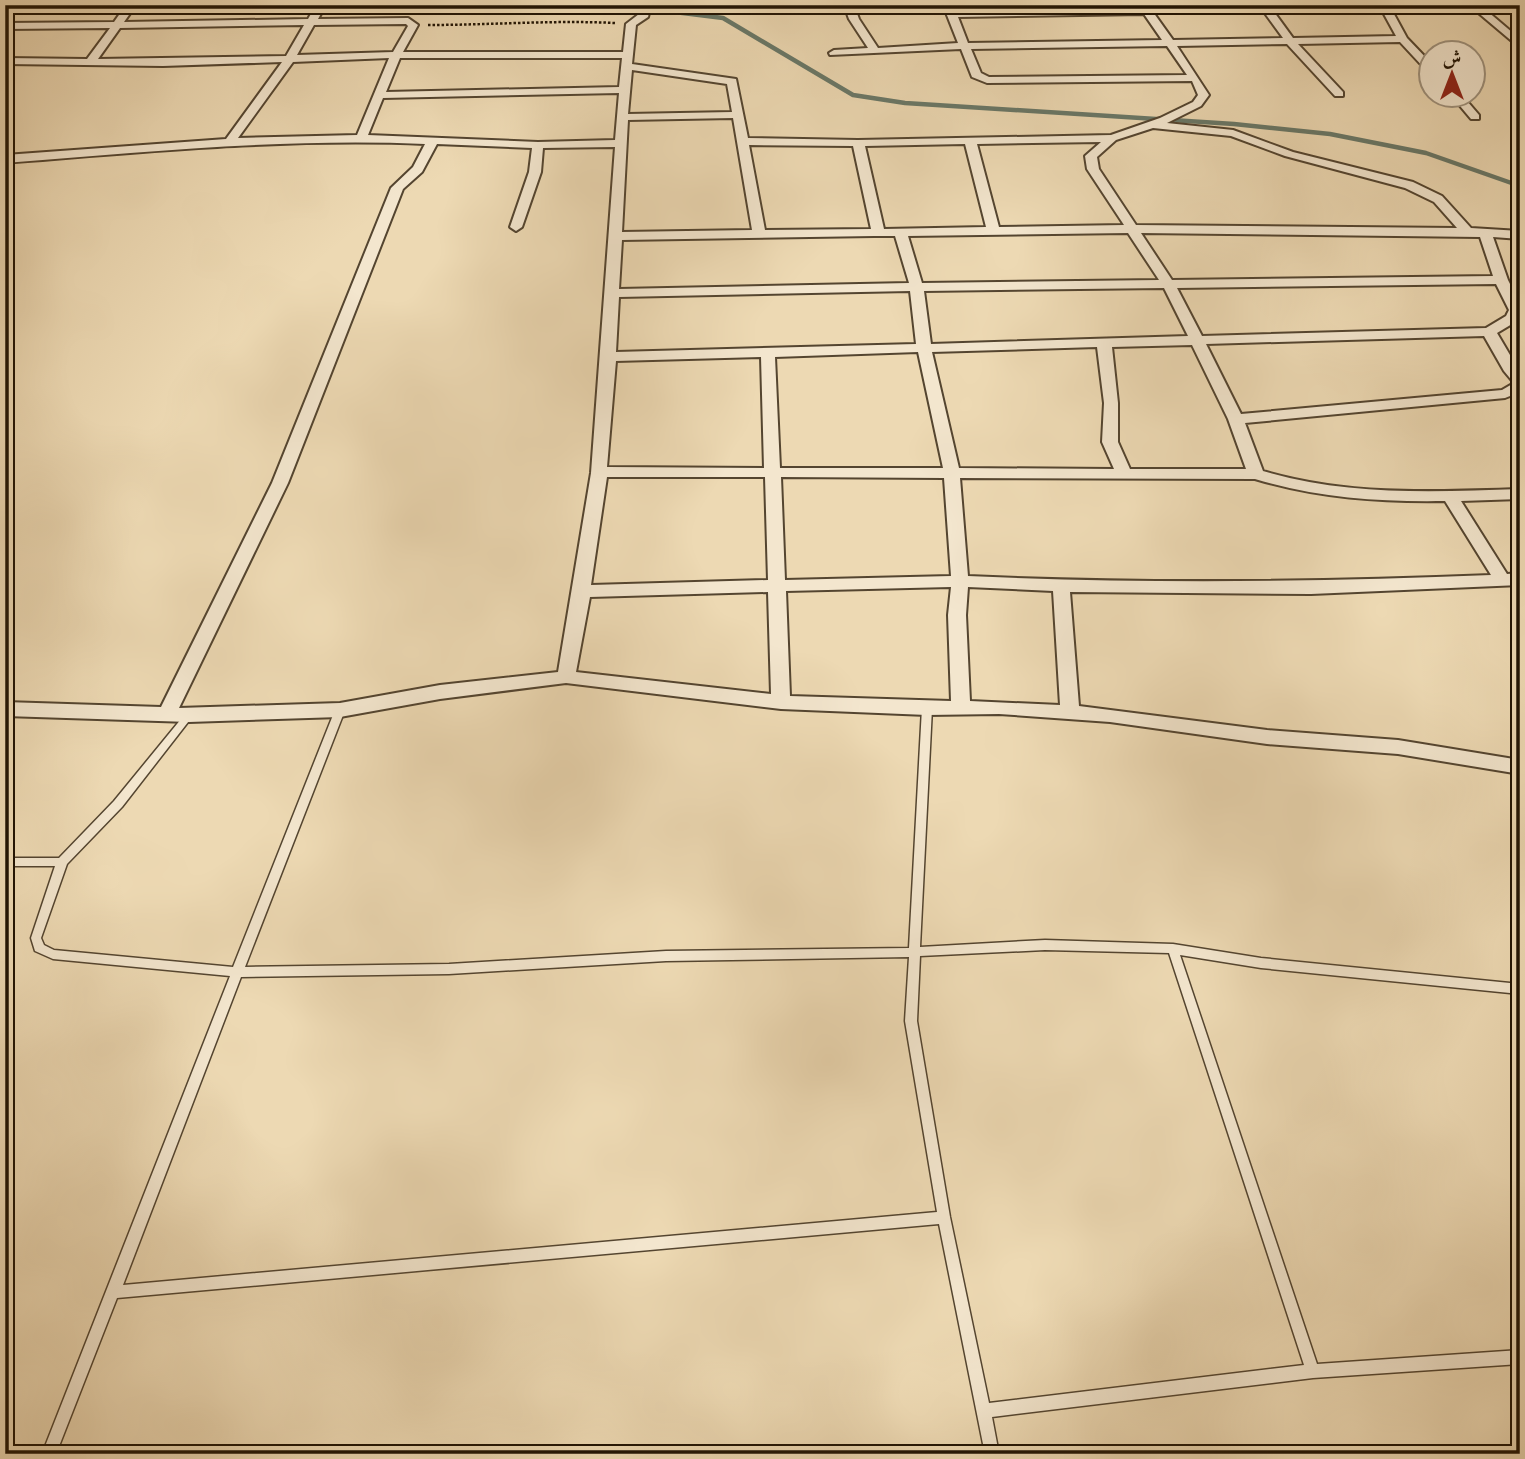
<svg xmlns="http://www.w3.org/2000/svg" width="1525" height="1459" font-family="'Sorts Mill Goudy',Amiri,serif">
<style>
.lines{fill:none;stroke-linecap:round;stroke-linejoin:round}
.stream{stroke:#697868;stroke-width:4.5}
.service-casing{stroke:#544530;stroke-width:3}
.minor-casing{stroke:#544530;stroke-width:4}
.path{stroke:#211404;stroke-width:2.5;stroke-dasharray:2.5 2;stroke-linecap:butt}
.service{fill:#f3e6ce;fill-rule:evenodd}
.minor{fill:#f3e6ce;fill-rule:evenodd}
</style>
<rect width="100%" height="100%" fill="#edd9b3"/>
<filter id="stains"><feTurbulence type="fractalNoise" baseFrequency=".00286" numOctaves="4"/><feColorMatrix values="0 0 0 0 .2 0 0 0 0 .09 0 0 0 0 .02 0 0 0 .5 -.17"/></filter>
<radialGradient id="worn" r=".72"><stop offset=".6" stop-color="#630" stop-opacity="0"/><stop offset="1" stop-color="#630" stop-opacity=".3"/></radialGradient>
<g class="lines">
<path class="stream" d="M618,5l105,13 130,77 52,8 329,21 96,10 96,19 94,33"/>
<g class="service-casing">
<path id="service" d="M927,705l5,3 -12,239 125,-7 128,4 88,14 259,26v10l-259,-26 -81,-13 137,409 203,-14v14l-207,14 -321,39 7,37h-14l-46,-230 -822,74 -61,156h-14l188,-478 -177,-17 -18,-8 -4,-13 24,-72h-50v-8h54l55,-57 72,-88h6l2,2 -2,2 -70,90 -55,57 -26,74 3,7 10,5 179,17 102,-257 5,-3 5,3 -100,257 204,-3 217,-13 243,-3 13,-240zM1045,950l124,3 135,412 -315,38 -39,-186 -33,-196 3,-65zM909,957l-4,64 32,191 -814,73 118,-308 208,-3 217,-13z"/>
</g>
<g class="minor-casing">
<path id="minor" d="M126,5h10l-12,17 184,-3 8,-14h10l-8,14 90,-1 10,7 -15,27h220l3,-28 13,-10 2,-9h10l-3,12 -12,8 -4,39 104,15 12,59 110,2 253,-5 49,-17 33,-16 5,-7 -6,-14 -205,2 -15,-6 -11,-28 -131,6 -1,-2 5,-3 34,-2 -19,-29 -5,-14h10l5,14 19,29 80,-5 -15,-38h10l2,6 185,-3 -2,-3h10l25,35 110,-2 -24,-33h10l24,33 103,-2 -17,-31h10l18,33 23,24v9l-4,-1 -26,-28 -102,2 45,48v4h-8l-48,-52 -110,2 32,49 -8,11 -34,17 66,7 60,22 120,30 29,14 29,32 49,3v8l-27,-2 15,43 12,24 -3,17 -20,12 23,39v20l-15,6 -260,25 18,48c84,25 170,21 257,18v10l-59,2 46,73 13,-1v12l-209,9 -241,-2 9,114 188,24 131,10 122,20v14l-122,-20 -131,-10 -157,-22 -111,-8 -72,1 -146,-6 -215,-26 -126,16 -100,18 -151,5 -184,-6v-14l156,5 111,-224 119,-295 22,-21 12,-23c-140,-6 -280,8 -420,19v-8l221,-16 56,-77 -119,4 -158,-2v-6l82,1 23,-31 -105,1v-6l109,-1zM1144,14l18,26 -194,3 -10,-26zM406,24l2,2 -15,26 -96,3 17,-30zM304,25l-18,31 -188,3 22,-31zM1167,46l20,29 -198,2 -8,-4 -10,-24zM389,58l-32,77 -119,3 55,-76zM400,58h222l-3,29 -233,5zM632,70l95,14 5,28 -104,2zM619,93l-4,47 -77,2 -170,-7 15,-37zM733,118l19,112 -130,2 6,-112zM1153,128l78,8 54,20 120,32 29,14 23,26 -321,-3 -37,-56 -2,-12 19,-17zM1101,142l-16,14 2,13 37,56 -125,2 -22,-83zM437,144l95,4 -3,24 -19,55 6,4 6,-4 19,-55 2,-24 72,-1 -24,326 -33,199 -118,13 -100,18 -161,5 109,-225 115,-294 19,-17zM965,144l21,83 -102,2 -19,-83zM749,145l104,1 18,83 -106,1zM1128,233l31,47 -237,3 -14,-47zM1141,233l339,4 13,39 -321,4zM874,236h21l14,47 -290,6 3,-49zM1496,284l13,26 -3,6 -20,12 -284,8 -25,-48zM1164,288l24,48 -257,8 -7,-53zM910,291l6,53 -300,8 3,-55zM1484,336l20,35 10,12 -12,7 -261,24 -35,-70zM1192,345l36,74 18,50h-116l-12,-27v-39l-6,-56zM1097,347l7,56 -2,39 12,27 -155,-1 -27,-116zM918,352l25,116h-163l-5,-111zM761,357l3,111 -157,-1 9,-106zM607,477h158l3,103 -177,5zM781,477l163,1 7,98 -166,4zM960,478l295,1c63,19 125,23 190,22l46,74c-175,7 -348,9 -523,1zM951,587l-3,28 3,86 -161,-5 -4,-105zM968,587l85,4 7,114 -90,-4 -4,-86zM768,592l3,102 -195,-22 14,-75z
M1469,5h11l40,34v9z
M1450,94h11l18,21v4h-8z"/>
</g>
<path class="path" d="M428,25c63,0 124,-5 187,-2"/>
<use href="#service" class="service"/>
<use href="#minor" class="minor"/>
</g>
<rect width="1525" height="1459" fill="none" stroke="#edd9b3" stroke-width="28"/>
<rect x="7" y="7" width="1511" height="1445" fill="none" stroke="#211404" stroke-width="3.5"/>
<rect x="14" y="14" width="1497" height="1431" fill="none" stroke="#211404" stroke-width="2"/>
<g transform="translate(1452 74)"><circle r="33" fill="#f3e6ce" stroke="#9f927d" stroke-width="2"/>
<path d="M0-5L12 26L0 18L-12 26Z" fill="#8f2418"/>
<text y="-10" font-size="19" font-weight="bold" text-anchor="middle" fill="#211404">ش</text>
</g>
<rect width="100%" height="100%" filter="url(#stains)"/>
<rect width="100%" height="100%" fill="url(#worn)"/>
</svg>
